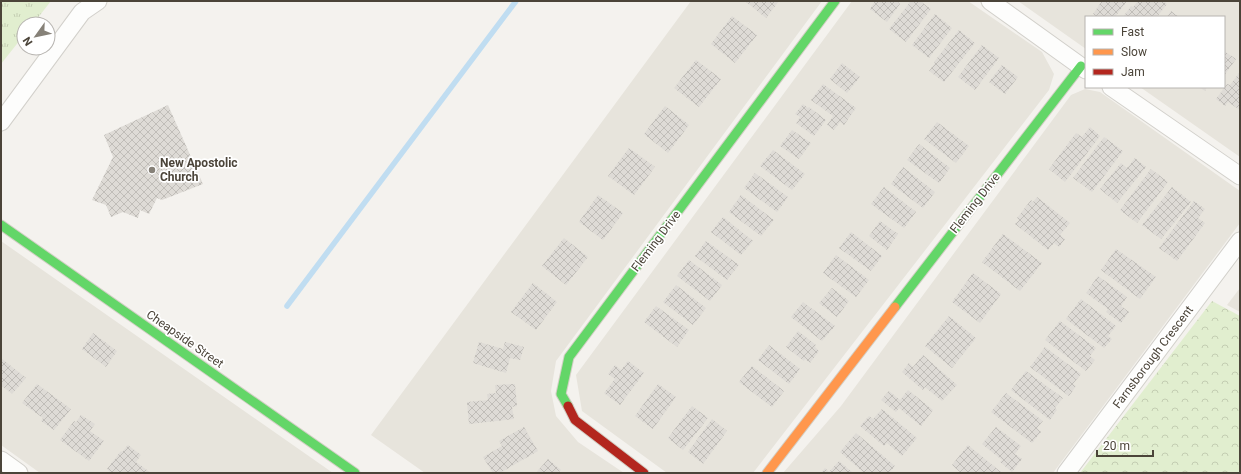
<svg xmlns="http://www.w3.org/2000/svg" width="1241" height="474" font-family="Roboto,sans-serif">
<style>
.residential{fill:#e7e4dc}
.grass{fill:url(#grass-tufts)}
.forest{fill:url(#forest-crowns)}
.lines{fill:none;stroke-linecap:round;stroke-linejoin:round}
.stream{stroke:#c0ddf1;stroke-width:5.5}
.building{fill:url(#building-cross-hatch)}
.street-casing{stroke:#d2d0cb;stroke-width:19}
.fast-casing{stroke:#d3cfc5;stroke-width:11}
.slow-casing{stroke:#d3cfc5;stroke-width:11}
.jam-casing{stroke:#d3cfc5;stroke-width:11}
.street{stroke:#fdfdfc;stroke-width:17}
.fast{stroke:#63d668;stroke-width:9}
.slow{stroke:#ff974d;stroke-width:9}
.jam{stroke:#b3261e;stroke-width:9}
.poi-dot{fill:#868178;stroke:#fff;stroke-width:1.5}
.labels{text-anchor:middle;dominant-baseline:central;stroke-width:3.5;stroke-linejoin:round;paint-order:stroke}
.poi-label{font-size:12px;font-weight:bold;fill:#4b4439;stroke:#fff;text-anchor:start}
.street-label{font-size:12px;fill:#4b4439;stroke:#fff}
</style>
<defs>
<pattern id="grass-tufts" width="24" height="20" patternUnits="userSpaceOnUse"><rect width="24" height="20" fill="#e1eecf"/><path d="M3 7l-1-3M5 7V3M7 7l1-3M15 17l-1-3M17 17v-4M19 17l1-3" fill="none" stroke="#c3cdb2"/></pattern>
<pattern id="forest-crowns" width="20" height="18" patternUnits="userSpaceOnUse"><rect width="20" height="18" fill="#e1eecf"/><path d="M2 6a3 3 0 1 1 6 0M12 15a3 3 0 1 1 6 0" fill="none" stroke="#c3cdb2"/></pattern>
<pattern id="building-cross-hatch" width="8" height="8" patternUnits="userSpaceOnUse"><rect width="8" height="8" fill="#dedbd6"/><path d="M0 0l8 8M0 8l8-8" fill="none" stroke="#c0bdb8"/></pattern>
</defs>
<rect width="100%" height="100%" fill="#f4f2ee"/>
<path class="residential" d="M691,1h131l-266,360 -5,30 5,25 22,26 46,31h-199l-54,-38z
M852,1h116l74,51 12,22 -5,16 -296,383h-86l-85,-62 -6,-36z
M1018,1h222v156l-100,-70h84v-70h-138v32z
M1085,89l15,3 140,99v32l-187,250h-270l58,-67 230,-311z
M1,241l332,232h-293l-39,-28z
M1240,288v24l-13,-7z"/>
<path class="grass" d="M1,1h50l-18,23h-9v11l-23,29z"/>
<path class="forest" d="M1212,301l28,15v157h-160z"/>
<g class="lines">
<path class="stream" d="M287,306l229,-305"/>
</g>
<path class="building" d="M745,1h34l-13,17z
M875,1h22l3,3 -13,18 -17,-13z
M911,1h9l11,8 -25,33 -17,-13z
M1102,1h25l-12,16h-18l-4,-3z
M1138,1h25l4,3 -10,13h-34l8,-11 2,1z
M1171,11l8,6h-12z
M935,14l17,14 -23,30 -17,-13z
M732,16l25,19 -22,28 -24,-19z
M959,30l16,13 -31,39 -15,-11 6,-8 -1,-1z
M982,45l17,13 -24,32 -17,-13z
M1224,51l12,8 -12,17z
M696,60l25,19 -22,28 -25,-19z
M842,63l18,14 -13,16 -17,-14z
M1002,65l16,12 -13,17 -16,-12z
M1240,72v38l-12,-8 -3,4 -9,-7 11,-15 3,1z
M823,84l33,24 -12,17 -4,-3 -6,8 -7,-5 6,-9 -22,-16z
M1199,87h8l-2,4z
M803,104l5,4 1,-1 17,13 -12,16 -18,-13 4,-6 -5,-3z
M168,105l35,79 -41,16 -5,-2 -8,16 -9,-4 -2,8 -15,-6 -12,5 -5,-12 -14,-5 21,-43 -9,-22z
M665,106l24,19 -21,28 -24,-19z
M937,122l32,24 -13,17 -32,-24z
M1090,127l10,9 -35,46 -16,-13 27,-36 6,4z
M792,130l19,13 -12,16 -19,-13z
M1104,137l19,14 -31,41 -19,-14z
M919,144l31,24 -11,15 -32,-23z
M629,148l26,19 -21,28 -26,-19z
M773,150l32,24 -13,16 -32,-24z
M1135,158l11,9 -29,36 -17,-14 21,-26 6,5z
M903,167l32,25 -12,16 -32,-24z
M1151,169l17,13 -31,41 -17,-13z
M755,173l33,24 -11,15 -33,-24z
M884,187l32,25 -12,16 -33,-24z
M1172,187l19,15 -30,37 -19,-14z
M598,195l25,18 -20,27 -24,-18z
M741,195l33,25 -13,16 -32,-24z
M1037,197l33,26 -10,12 5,4 -6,8 -5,-4 -6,7 -33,-26 4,-4 -2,-2 14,-18 2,2z
M1194,201l11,8 -7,9 7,5 -28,38 -18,-13z
M723,217l30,24 -12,14 -30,-23z
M880,221l18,13 -11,16 -18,-14z
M851,232l31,24 -11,15 -32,-23z
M1003,234l39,29 -22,28 -38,-29z
M564,238l24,19 -22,28 -24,-19z
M706,241l33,24 -12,15 -32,-24z
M1116,249l40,28 -16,22 -39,-29z
M836,255l33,25 -13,17 -33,-24z
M689,260l33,25 -12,16 -33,-25z
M973,273l28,21 -21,29 -28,-21z
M1098,276l29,21 -6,9 8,6 -8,11 -15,-11 2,-3 -22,-16z
M533,283l24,19 -21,28 -25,-18z
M676,285l30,23 -13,17 -30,-23z
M832,288l17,13 -12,16 -18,-14z
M1081,299l35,27 -8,10 4,3 -8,9 -38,-29z
M803,302l32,24 -13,15 -31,-24z
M656,306l33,24 -12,17 -33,-25z
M949,316l27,22 -24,30 -27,-22z
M1060,321l36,27 -6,8 5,4 -9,11 -41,-31z
M798,331l18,14 -1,2 4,4 -9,12 -5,-4 -1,2 -18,-14z
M93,333l24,18 -11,16 -24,-18z
M479,342l24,7 2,-7 19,5 -4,13 -10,-2 -4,15 -33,-10z
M769,345l31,24 -11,15 -31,-24z
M1045,347l36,27 -8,10 3,2 -7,10 -39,-29z
M923,355l34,30 -15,16 -17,-14 -2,3 -21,-18 7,-9 4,4z
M1,358l25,20 -14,16 -11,-9z
M628,361l16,12 -24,32 -16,-12 11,-14 -7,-5 7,-9 6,5z
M752,366l32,25 -12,16 -33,-25z
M1026,371l37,27 -8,10 2,2 -7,10 -39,-30z
M37,384l34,25 -17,21 -13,-9 2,-3 -21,-15z
M515,384l2,22 -5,1 2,12 -45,5 -2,-22 21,-2 -1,-6 9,-1 -1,-8z
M658,384l18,13 -23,32 -18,-13z
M908,390l25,20 -12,16 -22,-18 -3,4 -15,-12 8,-9 11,9z
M1006,393l37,28 -6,7 4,4 -9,11 -41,-31z
M692,406l16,12 -25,32 -15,-12z
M882,409l35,29 -15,18 -15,-13 -3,3 -24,-20 9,-10 4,3z
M81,415l14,9 -5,7 14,10 -15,20 -29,-21 14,-19 2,1z
M712,419l15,12 -24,33 -15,-12z
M524,427l14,24 -38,22h-7l-10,-16 19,-11 -3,-5z
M996,427l25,19 -6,8 7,5 -10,13 -12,-10 2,-2 -20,-16z
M856,433l39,33 -6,7h-25l-24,-21z
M128,445l13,10 -5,7 15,11h-40l-4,-4 14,-18 1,1z
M968,445l34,28h-41l-9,-8z
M548,459l13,11 -3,3h-22z
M839,461l14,12h-32l4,-5 4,4z"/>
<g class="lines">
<g class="street-casing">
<path id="street" d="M990,1l96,69
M1111,87l129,89
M1,122l81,-110 16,-11
M1,460l18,13
M1066,473l174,-232"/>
</g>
<g class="fast-casing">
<path id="fast" d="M1,225l354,248
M895,307l186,-241
M568,406l-7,-12 8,-37 266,-356"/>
</g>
<g class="slow-casing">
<path id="slow" d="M767,473l128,-166"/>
</g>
<g class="jam-casing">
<path id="jam" d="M568,406l7,14 69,53"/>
</g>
<use href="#street" class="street"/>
<use href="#fast" class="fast"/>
<use href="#slow" class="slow"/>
<use href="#jam" class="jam"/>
</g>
<circle class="poi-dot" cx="152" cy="170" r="4"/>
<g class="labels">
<g class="poi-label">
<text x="160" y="163">New Apostolic<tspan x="160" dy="14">Church</tspan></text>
</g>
<g class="street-label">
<text transform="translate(975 203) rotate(-52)">Fleming Drive</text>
<text transform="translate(656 241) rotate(-53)">Fleming Drive</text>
<text transform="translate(185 339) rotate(35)">Cheapside Street</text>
<text transform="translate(1153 357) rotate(-53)">Farnsborough Crescent</text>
</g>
</g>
<rect width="1241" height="474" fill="none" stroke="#4b4439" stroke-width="4"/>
<rect x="1085" y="16" width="140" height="72" fill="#ffffff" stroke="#b7b4b0"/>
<rect x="1093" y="29" width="20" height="6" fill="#63d668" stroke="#b7b4b0"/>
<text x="1121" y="36" font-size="12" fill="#4b4439">Fast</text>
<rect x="1093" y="49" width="20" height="6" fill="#ff974d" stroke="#b7b4b0"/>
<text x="1121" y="56" font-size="12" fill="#4b4439">Slow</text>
<rect x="1093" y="69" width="20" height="6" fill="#b3261e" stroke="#b7b4b0"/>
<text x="1121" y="76" font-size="12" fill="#4b4439">Jam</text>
<g transform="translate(36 36) rotate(237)"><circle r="19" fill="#ffffff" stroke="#b7b4b0"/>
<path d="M0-3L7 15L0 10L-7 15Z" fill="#868178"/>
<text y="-6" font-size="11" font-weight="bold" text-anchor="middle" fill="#4b4439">N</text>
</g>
<path d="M1097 450v6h56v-6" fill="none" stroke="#4b4439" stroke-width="2"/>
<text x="1103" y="450" font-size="12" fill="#4b4439" stroke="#ffffff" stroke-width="3" paint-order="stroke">20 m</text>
</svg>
